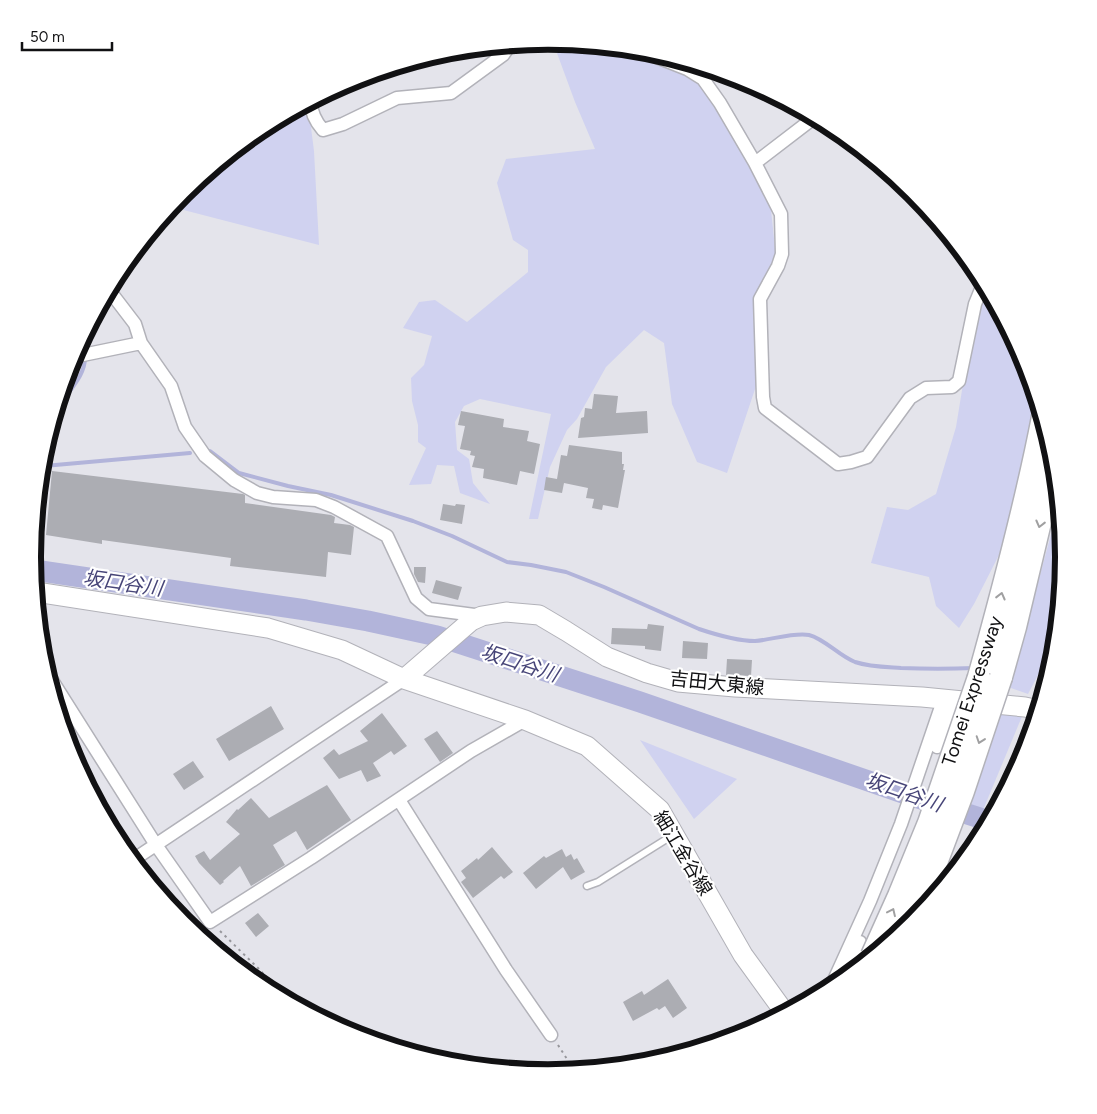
<svg xmlns="http://www.w3.org/2000/svg" width="1097" height="1114" font-family="Figtree,'Noto Sans JP',sans-serif">
<style>
.green{fill:#d0d2f0}
.lines{fill:none;stroke-linecap:round;stroke-linejoin:round}
.stream{stroke:#b2b4da;stroke-width:4}
.river{stroke:#b2b4da;stroke-width:21}
.building{fill:#acadb3}
.lane-casing{stroke:#b2b2b9;stroke-width:9}
.street-casing{stroke:#b2b2b9;stroke-width:15}
.secondary-casing{stroke:#b2b2b9;stroke-width:20}
.primary-casing{stroke:#b2b2b9;stroke-width:21}
.highway-casing{stroke:#b2b2b9;stroke-width:25}
.path{stroke:#97979c;stroke-width:2;stroke-dasharray:2.5 4;stroke-linecap:butt}
.lane{stroke:#fff;stroke-width:6}
.street{stroke:#fff;stroke-width:12}
.secondary{stroke:#fff;stroke-width:18}
.primary{stroke:#fff;stroke-width:19}
.highway{stroke:#fff;stroke-width:22}
.highway-bridge-casing{stroke:#b2b2b9;stroke-width:25;stroke-linecap:butt}
.highway-bridge{stroke:#fff;stroke-width:22}
.oneway{stroke:#a0a0a1}
.labels{text-anchor:middle;dominant-baseline:central;stroke-width:4.5;stroke-linejoin:round;paint-order:stroke}
.street-label{font-size:19px;fill:#111113;stroke:#fff}
.water-label{font-size:20px;font-style:italic;fill:#474578;stroke:#fff}
.rim{fill:none;stroke:#111113;stroke-width:6}
</style>
<rect width="100%" height="100%" fill="#e4e4eb"/>
<path class="green" d="M556,42l91,9 76,47 23,35 23,57 7,68 -21,61 2,64 -30,90 -30,-11 -25,-58 -8,-61 -20,-13 -38,37 -29,52 -10,11 -17,37 -12,52h-9l22,-105 -71,-15 -16,7 -9,16 2,28 12,9 4,24 17,21 -30,-11 -6,-27 -17,-1 -6,19 -22,1 17,-37 -8,-6v-17l-6,-24 -1,-23 13,-13 8,-29 -29,-8 16,-26 16,-2 32,22 61,-50v-22l-15,-10 -16,-57 9,-24 89,-10 -20,-47 -21,-57z
M308,104l6,47 5,94 -147,-38 12,-15 78,-64z
M978,271l47,89 12,39 -35,150 -28,55 -15,24 -23,-22 -7,-29 -58,-14 16,-56 21,3 28,-16 20,-67 15,-92z
M1059,505l5,52 -8,84 -28,53 -20,-7 7,-20z
M1002,705l21,9 -40,96 -14,-7z
M640,740l97,39 -43,40z"/>
<g class="lines">
<path class="stream" d="M84,336v15
M210,451l29,22 49,13 43,9 82,26 39,15 55,26 24,3 35,7 38,15 95,42c18,6 38,12 56,12 16,-1 39,-9 54,-6 16,4 30,21 46,27 15,5 31,5 46,6 25,1 49,1 73,0
M44,466l146,-13
M33,561l11,-95c6,-20 6,-41 16,-60 8,-15 25,-30 25,-48"/>
<path class="river" d="M34,570l272,40 62,11 69,15 203,66 266,92 83,27"/>
</g>
<path class="building" d="M594,394l24,2 -2,17 31,-2 1,22 -70,5 3,-20 3,-1 1,-9 7,1z
M461,411l43,8 -1,8 26,4 -2,10 13,3 -6,30 -14,-3 -3,14 -34,-7 1,-9 -12,-2 3,-11 -5,-1 1,-4 -11,-2 5,-23 -7,-1z
M569,445l53,7v12h2l-1,6h2l-7,38 -15,-3 -1,5 -10,-2 2,-9 -8,-1 2,-10 -24,-5 -2,10 -18,-3 2,-13 11,2 4,-24 6,1z
M52,471l191,23 2,1v8l86,12 4,2 -1,6 16,2 4,2 -3,28 -23,-3 -2,25 -96,-11 1,-8 -129,-18v4l-56,-9z
M443,504l12,2 1,-2 9,1 -3,19 -22,-4z
M414,567h12l-1,16 -7,-1 -4,-8z
M436,580l26,7 -4,13 -26,-7z
M648,624l16,2 -3,25 -16,-2v-3l-34,-2 1,-16 35,1z
M683,641l25,2 -1,16 -25,-1z
M727,659l25,1 -1,16 -25,-1z
M271,706l13,23 -55,32 -13,-22z
M382,713l25,33 -13,9 -3,-4 -18,12 8,13 -14,6 -6,-12 -22,9 -16,-21 11,-9 5,6 29,-14 -8,-10z
M437,731l16,22 -13,9 -16,-23z
M193,761l11,16 -20,13 -11,-16z
M327,785l24,35 -44,30 -11,-19 -23,14 12,20 -34,21 -11,-20 -17,15 1,1 -4,3 -21,-22 -4,-7 9,-5 6,9 30,-26 -14,-12 11,-13 1,1 13,-12 18,20z
M492,847l21,25 -9,7 -3,-3 -28,22 -12,-16 5,-4 -5,-7 16,-13 1,2z
M562,849l4,8 5,-3 3,6 3,-2 8,14 -14,8 -8,-13 -27,22 -13,-16 21,-17 2,2z
M258,913l11,13 -13,11 -11,-14z
M668,979l19,29 -14,10 -8,-12 -6,4 -2,-2 -24,13 -10,-19 19,-11 2,4z"/>
<g class="lines">
<g class="lane-casing">
<path id="lane" d="M587,886l11,-4 75,-47"/>
</g>
<g class="street-casing">
<path id="street" d="M642,50l2,2 43,17 16,10 17,24 35,60 26,51 1,40 -4,12 -18,33 3,98 2,11 73,56 13,-2 16,-5 43,-59 16,-10 26,-1 7,-6 16,-77 9,-22
M311,102c0,11 5,20 12,28l20,-6 54,-26 54,-5 52,-38 7,-10
M755,163l60,-46
M109,290l26,34 6,19 30,43 14,41 20,29 29,24 23,13 16,4 43,3 18,7 53,29 29,62 13,11 53,7
M73,357l68,-14
M46,671l110,174 54,77 101,-64 160,-107 54,-31
M937,747l16,-47
M399,800l107,170 45,65
M133,860l271,-181
M846,977l14,-35
M830,989l40,-88 31,-77 43,-126"/>
</g>
<g class="secondary-casing">
<path id="secondary" d="M1016,772l16,-39"/>
</g>
<g class="primary-casing">
<path id="primary" d="M36,592l232,36 74,22 62,29 121,41 62,26 73,64 83,145 42,58
M404,679l67,-58 11,-5 24,-4 33,3 27,16 41,26 40,16 31,9 57,5 187,10 103,10 14,3"/>
</g>
<g class="highway-casing">
<path id="highway" d="M979,677c24,-86 47,-172 64,-260
M1001,677l14,-50 40,-168"/>
</g>
<path class="path" d="M961,864l4,-11 7,-6 2,1
M220,931l42,41 14,22
M558,1045l16,25"/>
<use href="#lane" class="lane"/>
<use href="#street" class="street"/>
<use href="#secondary" class="secondary"/>
<use href="#primary" class="primary"/>
<use href="#highway" class="highway"/>
<g class="highway-bridge-casing">
<path id="highway-bridge" d="M910,925l27,-65 26,-69 38,-114
M872,956l27,-60 30,-73 50,-146"/>
</g>
<use href="#highway-bridge" class="highway-bridge"/>
</g>
<defs><path id="oneway-chevron" d="M-2-3.5L2.5 0L-2 3.5" fill="none" stroke-width="1.6" stroke-linecap="round" stroke-linejoin="round" transform="scale(1.25)"/></defs>
<g class="oneway">
<use href="#oneway-chevron" transform="translate(1040 524) rotate(104)"/>
<use href="#oneway-chevron" transform="translate(1001 596) rotate(-76)"/>
<use href="#oneway-chevron" transform="translate(980 740) rotate(109)"/>
<use href="#oneway-chevron" transform="translate(892 912) rotate(-65)"/>
</g>
<g class="labels">
<g class="street-label">
<text transform="translate(717 683) rotate(6)">吉田大東線</text>
<text transform="translate(972 691) rotate(-72)">Tomei Expressway</text>
<text transform="translate(683 853) rotate(59)">細江金谷線</text>
</g>
<g class="water-label">
<text transform="translate(123 583) rotate(8)">坂口谷川</text>
<text transform="translate(520 663) rotate(18)">坂口谷川</text>
<text transform="translate(904 792) rotate(19)">坂口谷川</text>
</g>
</g>
<path d="M0 0H1097V1114H0ZM41 557a507 507 0 1 1 1014 0a507 507 0 1 1-1014 0Z" fill="#fff" fill-rule="evenodd"/>
<path class="rim" d="M41 557a507 507 0 1 1 1014 0a507 507 0 1 1-1014 0Z"/>
<path d="M22 42v8h90v-8" fill="none" stroke="#111113" stroke-width="2.5"/>
<text x="30" y="42" font-size="15" fill="#111113" stroke="#ffffff" stroke-width="4" paint-order="stroke">50 m</text>
</svg>
